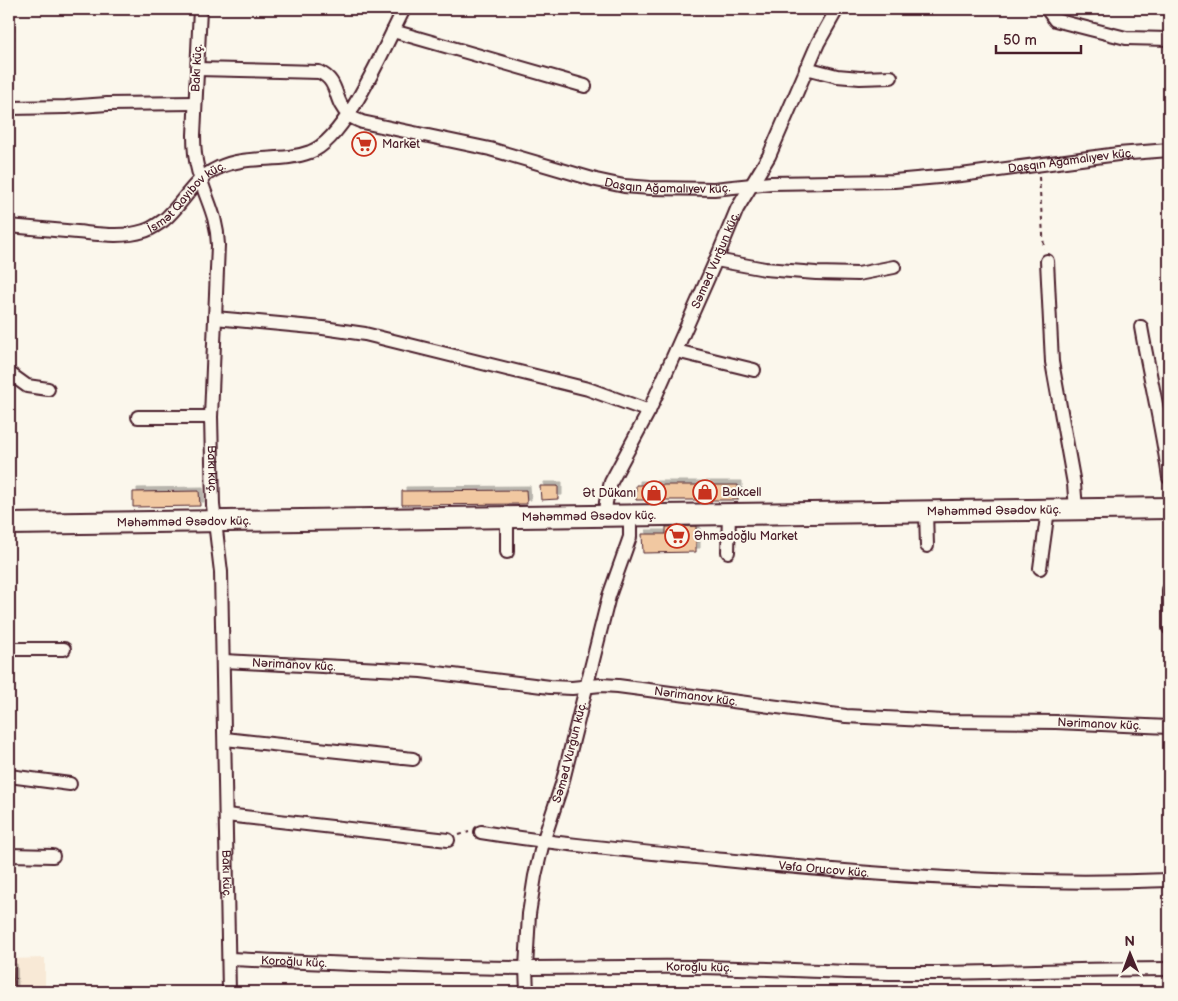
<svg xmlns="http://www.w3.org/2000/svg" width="1178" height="1001" font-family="'Balsamiq Sans',sans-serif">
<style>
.built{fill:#f8e9d6}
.building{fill:#f1c8a1;stroke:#4a1f2b;filter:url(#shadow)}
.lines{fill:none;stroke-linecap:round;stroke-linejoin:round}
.street-casing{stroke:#4a1f2b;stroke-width:16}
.primary-casing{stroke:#4a1f2b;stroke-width:24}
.path{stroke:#4a1f2b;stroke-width:2;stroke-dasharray:4 4;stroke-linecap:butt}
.street{stroke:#fbf7ec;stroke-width:12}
.primary{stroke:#fbf7ec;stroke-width:20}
.labels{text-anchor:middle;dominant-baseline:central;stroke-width:4;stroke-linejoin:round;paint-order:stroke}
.street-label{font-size:12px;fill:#4a1f2b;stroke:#fbf7ec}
.poi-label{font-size:12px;fill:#4a1f2b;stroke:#fbf7ec;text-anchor:start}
</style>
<defs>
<filter id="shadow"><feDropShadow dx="4" dy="-4" stdDeviation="0" flood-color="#0004"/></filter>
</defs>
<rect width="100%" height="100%" fill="#fbf7ec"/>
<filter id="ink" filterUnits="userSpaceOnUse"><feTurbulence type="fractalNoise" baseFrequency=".02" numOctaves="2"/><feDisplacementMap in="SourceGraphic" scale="10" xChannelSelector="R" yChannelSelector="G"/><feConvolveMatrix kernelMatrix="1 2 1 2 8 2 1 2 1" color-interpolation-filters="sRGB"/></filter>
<g filter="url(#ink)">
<path class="built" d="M45,958v34h-36v-33z"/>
<path class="building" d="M636,485h102v15h-102z
M540,486h18v13l-17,1z
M526,490l1,14 -125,1v-14z
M199,491l1,15 -67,1v-15z
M696,526v26l-53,1 -1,-19h24v-7z
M9,968h4l1,22h-5z"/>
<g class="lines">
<g class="street-casing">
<g id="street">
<path id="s1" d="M200,9l-6,126c0,12 1,24 4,35 7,29 19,43 20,75l-7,172 2,88 8,67 8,420"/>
<path d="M1047,9l8,11 35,9 36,9 43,1"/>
<path d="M393,31l192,55"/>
<path d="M806,68l31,8 23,2 31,-1"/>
<path id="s2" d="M197,69l122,3c21,9 14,29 29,42 3,4 10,6 14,8l128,27 106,31 28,6 26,2 64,1 57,-6 123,-2 67,-6 157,-21 51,-4"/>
<path d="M11,108l55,-1 41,-3 88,-1"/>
<path id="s3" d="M9,226c22,2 45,4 68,6 21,2 46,6 67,-1 6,-1 14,-7 20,-11 19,-16 29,-41 54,-52 29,-14 63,-5 92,-16 36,-12 76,-109 94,-143"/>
<path d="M716,260l49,9 51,4 42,1 36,-7"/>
<path d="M1047,261l5,101 22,122 2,25"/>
<path d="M215,318l108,10 42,6 223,55 61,22"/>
<path d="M1141,327c9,51 21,100 28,151"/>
<path d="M676,351l78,19"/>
<path d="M9,373l18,13 21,3"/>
<path d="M138,417h73"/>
<path d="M926,511l1,35"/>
<path id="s4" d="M605,516l1,-14 5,-20 38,-71 67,-151 21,-51 32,-53 49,-113 19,-34"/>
<path d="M507,552v-35"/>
<path d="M728,552l1,-38"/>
<path d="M1040,568l8,-58"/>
<path d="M1169,590v38"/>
<path d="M9,649h55"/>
<path id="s5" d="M224,661l197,10 129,16 22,1 29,-3 17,1 228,30 98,5 112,1 113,5"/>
<path d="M225,739l188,20"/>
<path d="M9,776l61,8"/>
<path d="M226,815l222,25"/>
<path id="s6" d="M481,832c81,13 163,20 244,28 147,15 296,26 444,20"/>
<path d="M9,855l44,1"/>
<path id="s7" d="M229,959c99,4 198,9 297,9 57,0 114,-2 171,-1 77,1 154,7 231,6 81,-1 161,-4 241,-4"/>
<path id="s8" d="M527,992l-1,-24 3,-54 6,-38 8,-34 19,-58 47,-188 21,-59v-22"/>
</g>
</g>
<g class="primary-casing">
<g id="primary">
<path id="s9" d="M9,524l1160,-16"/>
</g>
</g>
<path class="path" d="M12,96l2,-87
M9,143l1,-22
M1039,177l5,72
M459,835l10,-3"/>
<use href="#street" class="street"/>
<use href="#primary" class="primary"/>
</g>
</g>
<defs>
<g id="supermarket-ring" transform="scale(1.25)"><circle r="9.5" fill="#fbf7ec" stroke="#c8321e" stroke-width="1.5"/><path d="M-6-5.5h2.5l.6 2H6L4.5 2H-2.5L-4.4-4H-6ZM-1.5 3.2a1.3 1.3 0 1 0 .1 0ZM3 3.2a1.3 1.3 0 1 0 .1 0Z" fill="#c8321e"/></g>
<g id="shop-ring" transform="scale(1.25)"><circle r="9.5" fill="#fbf7ec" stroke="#c8321e" stroke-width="1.5"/><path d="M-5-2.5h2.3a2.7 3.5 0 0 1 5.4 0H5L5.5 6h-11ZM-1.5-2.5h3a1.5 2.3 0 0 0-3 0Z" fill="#c8321e"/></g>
</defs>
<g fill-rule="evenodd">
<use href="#supermarket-ring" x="364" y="144"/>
<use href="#shop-ring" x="705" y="492"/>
<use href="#shop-ring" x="654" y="493"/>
<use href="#supermarket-ring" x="677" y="536"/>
</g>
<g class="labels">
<g class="street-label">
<text transform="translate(197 68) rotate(-87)">Bakı küç.</text>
<text stroke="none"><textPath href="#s2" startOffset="909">Daşqın Ağamalıyev küç.</textPath></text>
<text stroke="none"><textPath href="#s2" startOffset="504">Daşqın Ağamalıyev küç.</textPath></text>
<text stroke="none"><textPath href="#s3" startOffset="191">İsmət Qayıbov küç.</textPath></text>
<text stroke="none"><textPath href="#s4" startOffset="280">Səməd Vurğun küç.</textPath></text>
<text stroke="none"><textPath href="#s1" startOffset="464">Bakı küç.</textPath></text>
<text stroke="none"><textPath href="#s9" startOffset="985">Məhəmməd Əsədov küç.</textPath></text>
<text stroke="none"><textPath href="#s9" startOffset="580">Məhəmməd Əsədov küç.</textPath></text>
<text stroke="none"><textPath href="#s9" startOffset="175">Məhəmməd Əsədov küç.</textPath></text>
<text stroke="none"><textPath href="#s5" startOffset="70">Nərimanov küç.</textPath></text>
<text stroke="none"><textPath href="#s5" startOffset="474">Nərimanov küç.</textPath></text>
<text stroke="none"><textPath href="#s5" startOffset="879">Nərimanov küç.</textPath></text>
<text stroke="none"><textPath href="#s8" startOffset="245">Səməd Vurğun küç.</textPath></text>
<text stroke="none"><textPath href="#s6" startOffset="345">Vəfa Orucov küç.</textPath></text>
<text stroke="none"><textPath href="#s1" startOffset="869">Bakı küç.</textPath></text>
<text stroke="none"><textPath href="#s7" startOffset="65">Koroğlu küç.</textPath></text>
<text stroke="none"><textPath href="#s7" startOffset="470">Koroğlu küç.</textPath></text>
</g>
<g class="poi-label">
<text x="382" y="144">Market</text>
<text x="722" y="492">Bakcell</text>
<text x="636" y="493" text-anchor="end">Ət Dükanı</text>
<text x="694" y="536">Əhmədoğlu Market</text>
</g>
</g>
<rect width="1178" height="1001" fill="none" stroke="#fbf7ec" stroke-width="30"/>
<rect x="15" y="15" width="1148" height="971" fill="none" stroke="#4a1f2b" stroke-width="2" filter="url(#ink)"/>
<g transform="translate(1130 954) rotate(359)" stroke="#fbf7ec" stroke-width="4" paint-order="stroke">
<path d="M0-4L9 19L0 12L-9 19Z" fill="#4a1f2b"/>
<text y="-8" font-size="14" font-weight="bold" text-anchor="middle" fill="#4a1f2b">N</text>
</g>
<path d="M996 45v8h85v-8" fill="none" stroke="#4a1f2b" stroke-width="2.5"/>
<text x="1003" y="45" font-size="15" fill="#4a1f2b" stroke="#fbf7ec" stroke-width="4" paint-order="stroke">50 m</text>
</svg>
